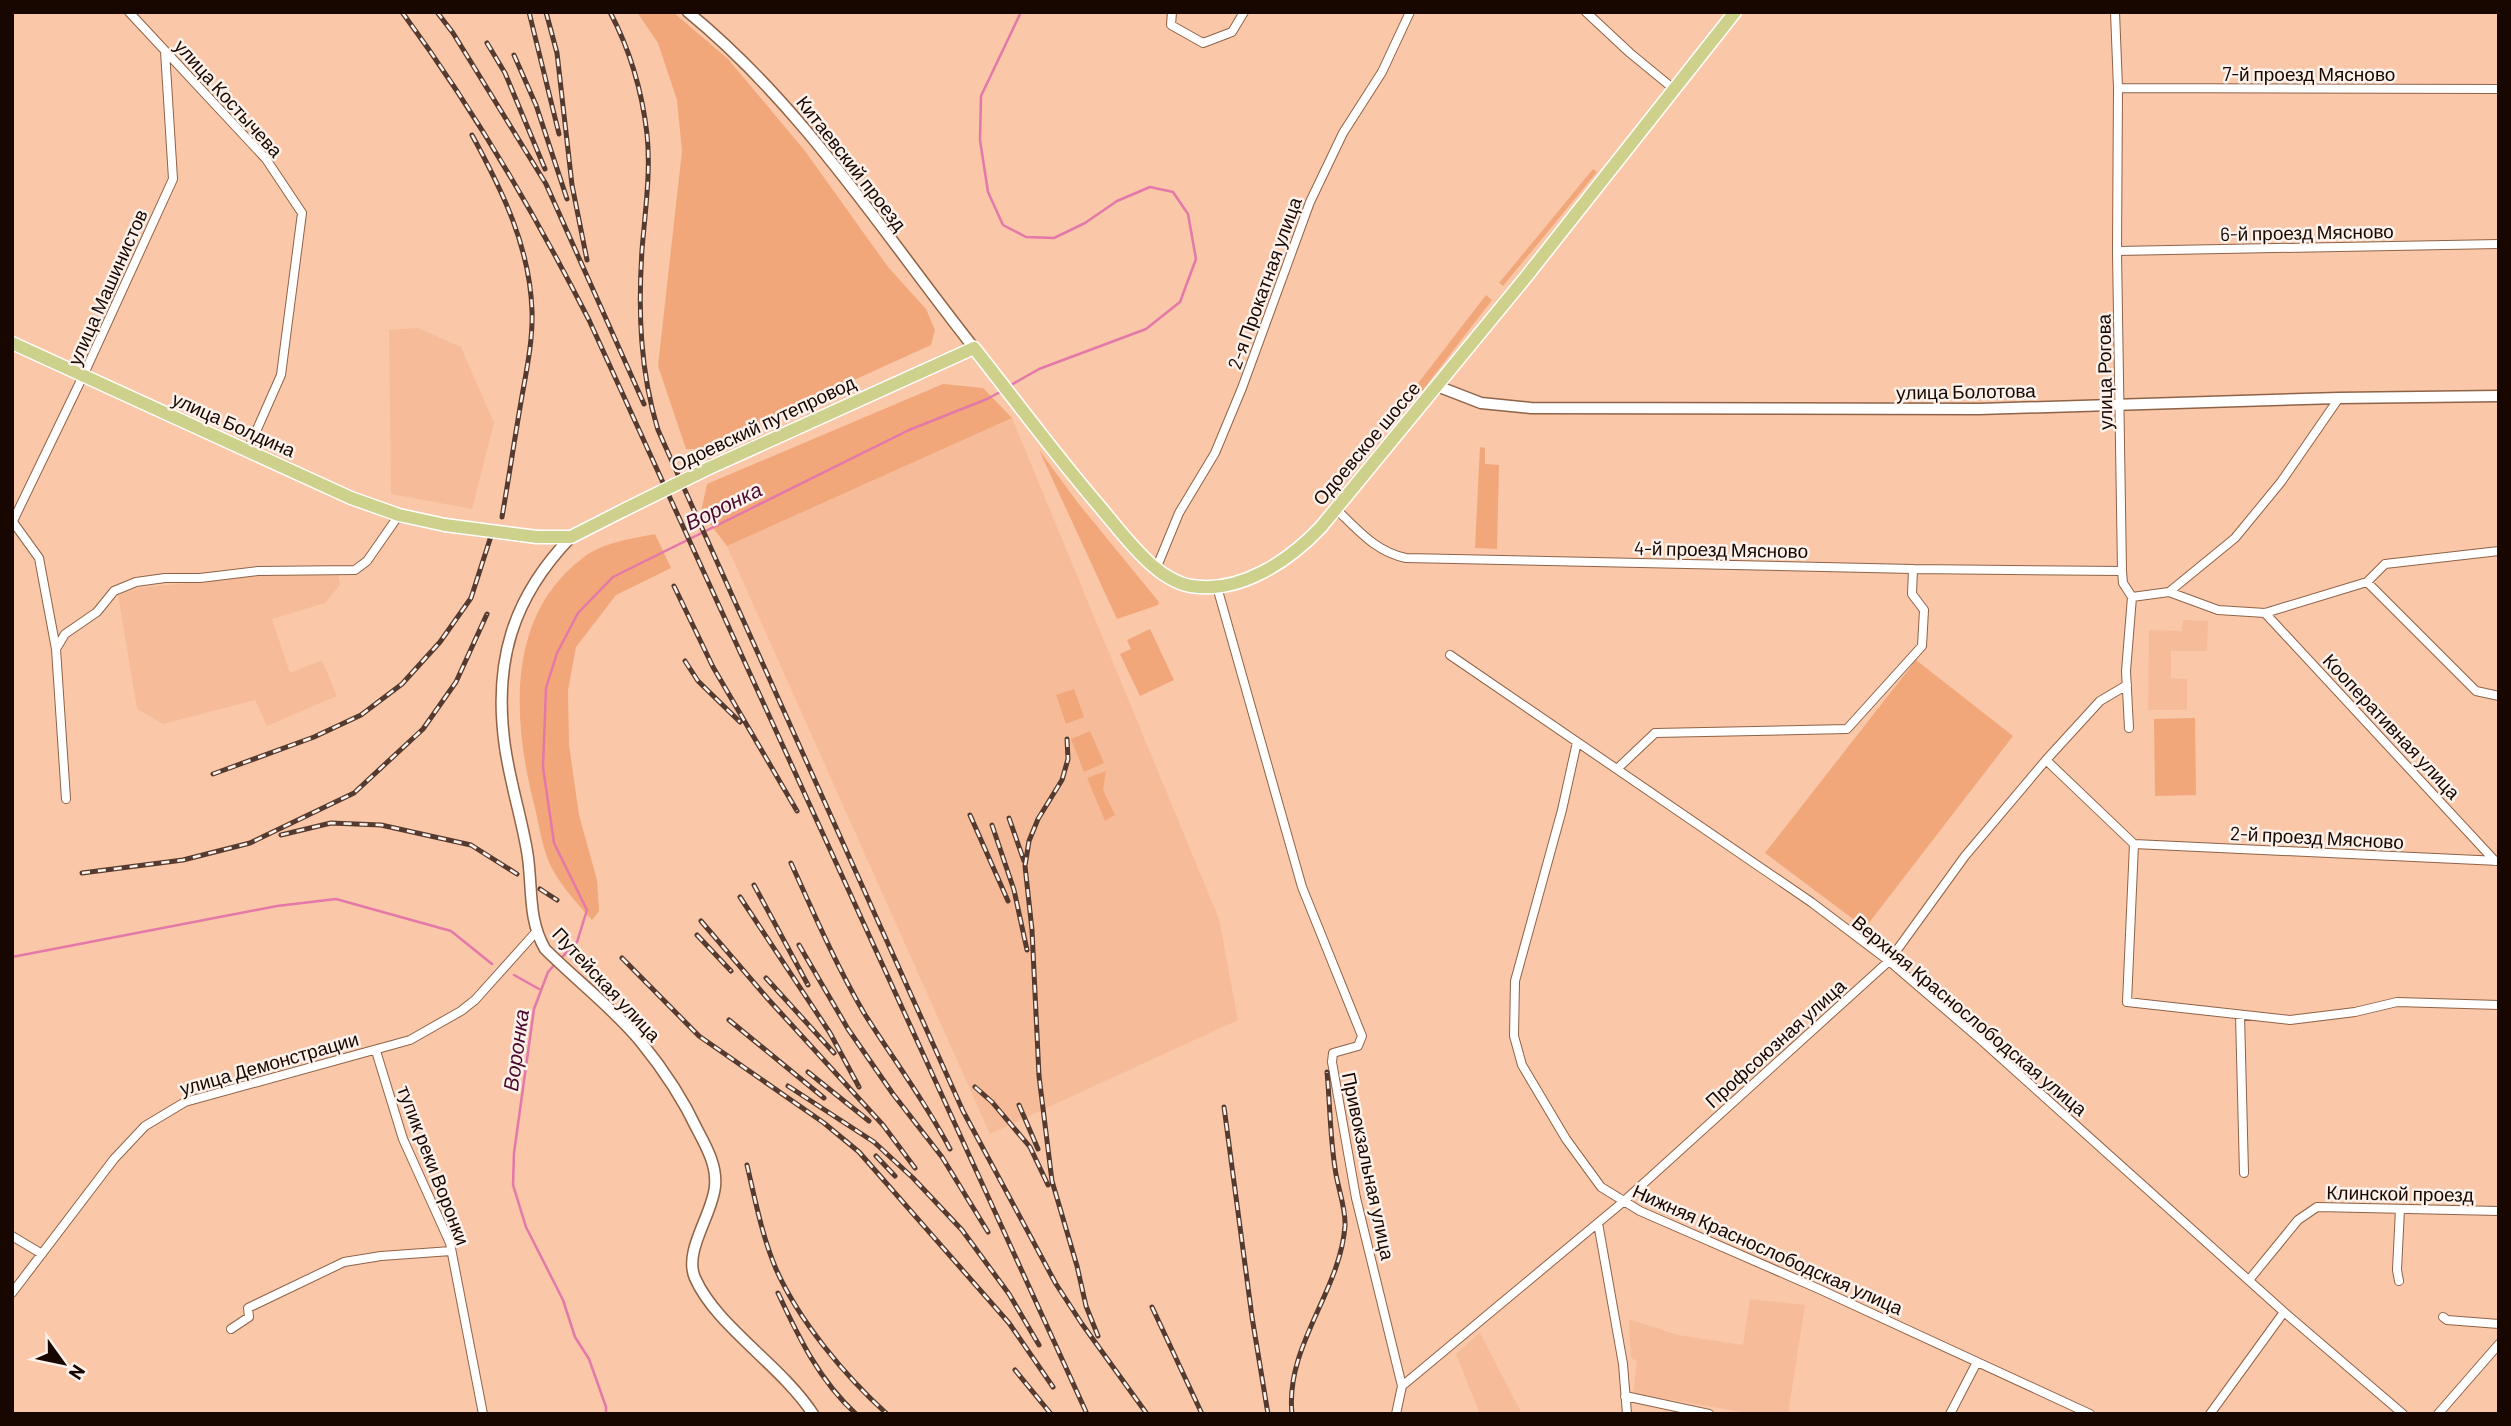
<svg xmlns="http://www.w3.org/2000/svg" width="2511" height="1426" font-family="Barlow,sans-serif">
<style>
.built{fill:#f6bc9a}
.green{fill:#f1a779}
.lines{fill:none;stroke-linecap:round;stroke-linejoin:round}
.stream{stroke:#e378a9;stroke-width:2.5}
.street-casing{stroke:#8f6347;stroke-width:10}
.secondary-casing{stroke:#8f6347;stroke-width:13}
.primary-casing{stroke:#fff;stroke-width:15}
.street{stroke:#fff;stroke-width:8}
.secondary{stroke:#fff;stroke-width:10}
.primary{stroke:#cdd18b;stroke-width:12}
.rail-casing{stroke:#553b2f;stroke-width:5}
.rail{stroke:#fcf2eb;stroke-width:2.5;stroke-dasharray:8;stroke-linecap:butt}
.primary-bridge-casing{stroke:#fff;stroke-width:15;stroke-linecap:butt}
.primary-bridge{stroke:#cdd18b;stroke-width:12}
.labels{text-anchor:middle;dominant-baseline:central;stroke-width:5;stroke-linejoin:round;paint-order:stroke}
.street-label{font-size:19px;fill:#180701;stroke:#fcf2eb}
.water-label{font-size:21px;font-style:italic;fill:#4c092e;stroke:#fcf2eb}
</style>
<rect width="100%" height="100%" fill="#fac7a9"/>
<path class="built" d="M418,328l43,19 33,76 -22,86 -81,-15 -2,-164z
M1012,418l207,501 19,101 -248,114 -263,-588z
M318,569l20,4 2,12 -15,18 -53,16 18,54 32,-13 15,36 -70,30 -12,-26 -92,24 -26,-15 -19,-114 21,-7z
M2183,620l25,1 -1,30h-36v27l16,1v31h-39l1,-80 33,1z
M1750,1299l55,6 -17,109h-35l-120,-21 4,-32 -6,-3 -2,-39 49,16 65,10z
M1480,1333l42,81h-42l-24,-60z"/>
<path class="green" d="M637,12h36l55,47 77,92 83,116 38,42 9,21 -4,15 -229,104h-16l-28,-83 24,-215 -5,-51 -19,-57z
M817,122l15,11 13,17 -2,10 -4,2 -29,-34 2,-4z
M1593,169l4,3 -94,114 -4,-3z
M1486,295l6,5 -70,91 -6,-5z
M943,384l40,4 29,30 -285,128 -26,-34 6,-28z
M1480,447l5,1v16l14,1 -2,84 -22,-1z
M1039,450l39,53 81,99 -1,3 -41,14z
M655,534l16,34 -55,27 -40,52 -8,43 1,55 10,70 18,65 2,31 -7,9c-17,-19 -34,-37 -44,-60 -6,-16 -9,-35 -13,-52 -22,-85 -31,-192 49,-251 20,-15 47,-18 71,-23z
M1150,629l24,51 -34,16 -20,-42 11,-5 -4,-9z
M1916,660l97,76 -148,192 -100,-75z
M1074,689l10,28 -18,7 -10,-29z
M2195,718l1,77 -41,1 -1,-77z
M1090,731l14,32 -20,9 -13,-33z
M1106,771l-3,19 12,25 -10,6 -18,-43z"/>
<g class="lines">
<path class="stream" d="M1011,385l28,-16 107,-40 34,-27 16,-43 -8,-45 -15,-22 -23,-5 -33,14 -32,22 -31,15 -28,-1 -23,-12 -15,-33 -8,-52 1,-44 40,-84
M12,957l265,-51 59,-7 115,32 41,33
M560,959l17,-17 10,-32 -33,-67 -11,-76 3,-79 11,-35 21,-40 35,-36 296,-147 78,-31 15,-8
M556,963l-8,9 -14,37 -20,144 -1,32 13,42 37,73 12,37 14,22 17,48v7
M514,975l25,14"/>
<g class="street-casing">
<path id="street" d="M129,12l137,147 36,54 -21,162 -34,77
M1172,12l-1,13 32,18 29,-11 12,-20
M1586,12l44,41 45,37
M2115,12l3,76 -1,163 5,320 1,12 9,14 -6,74 3,57
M2118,88l381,1
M2117,251l382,-7
M1336,509c22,21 40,43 70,49l507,11 209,2
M13,522l26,36 17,91 10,150
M12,523l71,-147 90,-197 -8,-128
M1156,569l23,-56 36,-60 27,-65 68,-186 33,-69 39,-61 28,-60
M2367,582l109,109 23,5
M1217,587l85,300 60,149 -4,10 -25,7 -1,9 24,136 46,188 -6,28
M2169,592l66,-54 46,-56 58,-84
M2132,597l37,-5 49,18 47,3 102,-31 18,-18 114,-13
M2265,613l230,248
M56,649l9,-15 32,-22 17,-21 22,-9 29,-4h35l58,-7 97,-1 12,-9 32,-46
M1450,655l361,247 78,59 92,79 303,272 119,102
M1577,742l-15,68 -47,171 -1,55 8,29 44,74 35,48 39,24 179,78 271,125
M2046,760l88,84
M1617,769l38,-36 192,-4 75,-83 2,-36 -12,-16 1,-25
M2134,844l-7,158 163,18 65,-8 42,-10 102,3
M2134,844l365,17
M2240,1015l4,158
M376,1051l27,88 47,104 33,171
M1598,1223l25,141 4,50
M12,1236l30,18
M2249,1280l49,-60 19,-13 182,4
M2399,1281l-2,-11 3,-61
M12,1293l102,-134 31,-33 40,-24 225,-62 51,-29 14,-11 61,-68
M2443,1317l4,3 52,4
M231,1329l18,-12 -1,-9 96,-46 37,-6 70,-5
M1402,1386l221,-184 266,-241 76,-105 81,-96 54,-59 27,-16
M1625,1396l84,18
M1950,1414l27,-52
M2210,1414l74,-102
M2438,1414l61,-70"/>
</g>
<g class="secondary-casing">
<path id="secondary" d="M688,12c115,94 195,221 286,336
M1437,386l44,17 50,5 448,1 360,-11 160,-2
M571,537c-59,61 -78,126 -66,210 5,35 16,69 22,104 6,34 0,67 18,98 31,31 68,59 96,93 22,27 42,57 57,89 9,17 19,35 17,55 -2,28 -32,65 -20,92 21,48 86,87 118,136"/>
</g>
<g class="primary-casing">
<path id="primary" d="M12,343l339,155 48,17 46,10
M707,469l267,-121c42,53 82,108 126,159 17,20 33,42 53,59 10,9 25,18 38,20 49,8 98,-25 130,-59l205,-250 209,-265
M537,537h34l53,-27"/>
</g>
<use href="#street" class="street"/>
<use href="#secondary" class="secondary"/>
<use href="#primary" class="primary"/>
<g class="rail-casing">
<path id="rail" d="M402,12c72,98 132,200 187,308l498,1094
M437,12l16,21 93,151 98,220
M529,12l30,122
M546,12l11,41 15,132 15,75
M610,12c20,38 32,79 37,122 4,38 -2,78 -5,116 -4,61 -2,121 16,180l305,681 93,173 26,40 65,90
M487,43l18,30 40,96
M514,55l22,50 31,94
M472,135c30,55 58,112 60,176 1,28 -5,57 -10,85 -7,40 -13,81 -20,121
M674,586l39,81 84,144
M685,661l13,20 42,41
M1067,739l1,20 -6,21 -24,39 -9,22 -4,25 7,64 7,146 13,105 25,85 9,40 12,30
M213,774l101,-37 47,-22 41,-31 38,-42 31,-44 20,-62
M970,815l38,86
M1009,818l15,43
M992,825l22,65 13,60
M281,835l50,-12 50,2 90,20 46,29
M791,863c23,51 45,102 73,150 29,46 61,88 86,136
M82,873l101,-13 67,-17 104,-50 69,-64 33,-47 31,-68
M754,885l54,100
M540,889l17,11
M740,897l90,136 29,54
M701,921l67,78 115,126 32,43
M697,935l34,36
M799,945l49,84 45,65 49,63 46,75
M622,958l77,78 125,87 35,29 150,171 44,64
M766,978l68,75
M729,1020l95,78
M808,1072l61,49
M788,1086l86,56 39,36 49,52 47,64 30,51
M975,1087l17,15 38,45 18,38
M1019,1105l19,44
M1224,1107l28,210 16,97
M876,1156l19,20
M747,1165c8,34 15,71 29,104 23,52 69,107 111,145
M778,1293c21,45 41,87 78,121
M1152,1307l50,107
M1015,1370l36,44
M1292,1414c-7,-68 48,-122 53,-188 1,-19 -8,-40 -10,-58 -5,-32 -5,-64 -8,-96"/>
</g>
<use href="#rail" class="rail"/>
<g class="primary-bridge-casing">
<path id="primary-bridge" d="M624,510l83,-41
M445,525l92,12"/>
</g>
<use href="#primary-bridge" class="primary-bridge"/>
</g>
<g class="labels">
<g class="street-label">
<text x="2309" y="73">7-й проезд Мясново</text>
<text transform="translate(229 98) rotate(48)">улица Костычева</text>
<text transform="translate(852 163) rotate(52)">Китаевский проезд</text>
<text transform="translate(2307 232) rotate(-1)">6-й проезд Мясново</text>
<text transform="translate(1264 283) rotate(-70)">2-я Прокатная улица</text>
<text transform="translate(107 287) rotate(-66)">улица Машинистов</text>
<text transform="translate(2104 372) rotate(-91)">улица Рогова</text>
<text transform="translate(1966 391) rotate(-1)">улица Болотова</text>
<text transform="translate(763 423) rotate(-25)">Одоевский путепровод</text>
<text transform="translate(234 424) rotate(24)">улица Болдина</text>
<text transform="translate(1366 443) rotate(-50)">Одоевское шоссе</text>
<text transform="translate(1721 549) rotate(1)">4-й проезд Мясново</text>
<text transform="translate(2392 726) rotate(47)">Кооперативная улица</text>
<text transform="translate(2317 837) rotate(3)">2-й проезд Мясново</text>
<text transform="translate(607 984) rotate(47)">Путейская улица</text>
<text transform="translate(1970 1015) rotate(40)">Верхняя Краснослободская улица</text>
<text transform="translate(1775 1043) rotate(-42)">Профсоюзная улица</text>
<text transform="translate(269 1063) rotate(-16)">улица Демонстрации</text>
<text transform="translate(434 1165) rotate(69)">тупик реки Воронки</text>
<text transform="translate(1369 1166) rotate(78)">Привокзальная улица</text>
<text transform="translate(2400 1193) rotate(1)">Клинской проезд</text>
<text transform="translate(1768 1249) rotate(24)">Нижняя Краснослободская улица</text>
</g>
<g class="water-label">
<text transform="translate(723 505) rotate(-26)">Воронка</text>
<text transform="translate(515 1050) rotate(-82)">Воронка</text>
</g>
</g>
<rect width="2511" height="1426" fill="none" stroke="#180701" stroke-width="28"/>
<g transform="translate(63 1363) rotate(123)" stroke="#fcf2eb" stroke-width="5" paint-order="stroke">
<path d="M0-5L12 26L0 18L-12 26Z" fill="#180701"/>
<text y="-10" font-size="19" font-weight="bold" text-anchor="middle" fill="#180701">N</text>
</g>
</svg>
